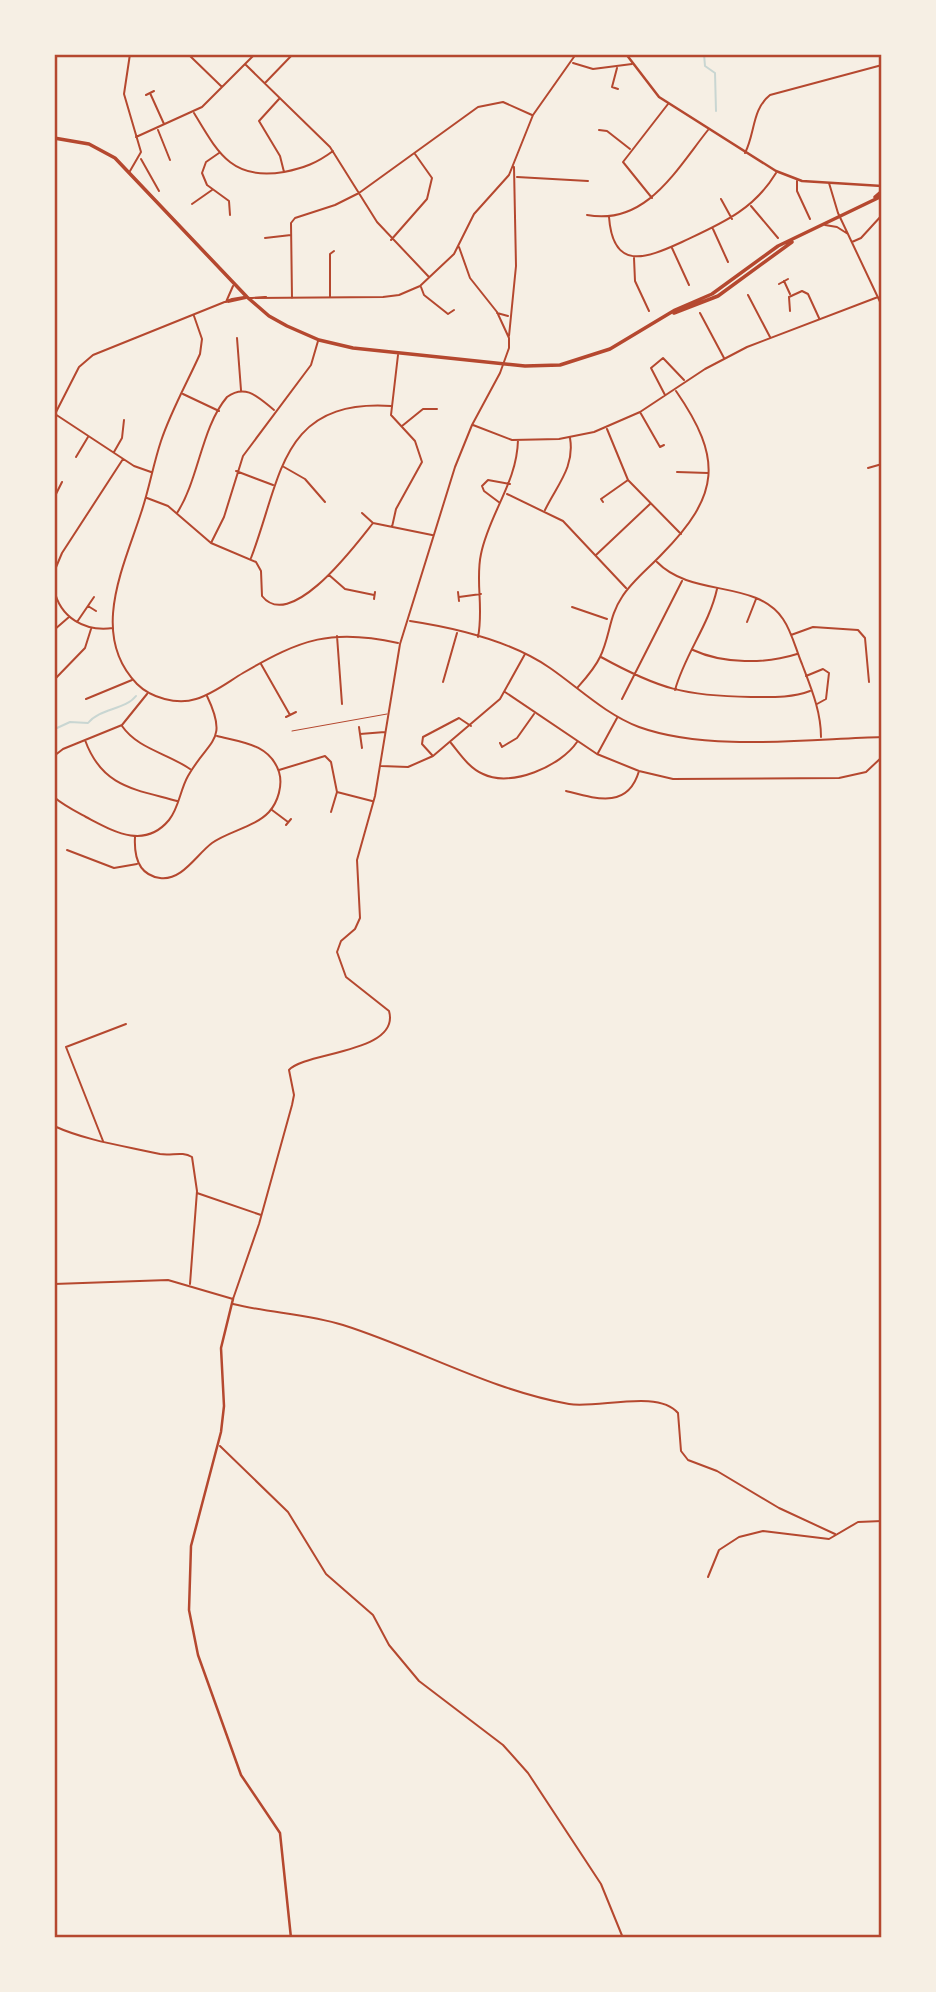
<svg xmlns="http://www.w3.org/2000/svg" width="936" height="1992" font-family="'Golos Text',sans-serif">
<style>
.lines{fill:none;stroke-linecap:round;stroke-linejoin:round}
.stream{stroke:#c9d6d2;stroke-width:2}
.service{stroke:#b5482f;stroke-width:1}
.minor{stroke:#b5482f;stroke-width:2}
.tertiary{stroke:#b5482f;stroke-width:2.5}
.trunk{stroke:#b5482f;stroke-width:3.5}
.neatline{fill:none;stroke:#b5482f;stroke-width:2.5}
</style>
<rect width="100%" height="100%" fill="#f6efe4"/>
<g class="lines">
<path class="stream" d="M704,54l1,12 10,7 1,38
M57,728l13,-6 18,1c12,-15 37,-13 48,-27"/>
<path class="service" d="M292,731l95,-17"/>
<path class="minor" d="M135,54h9
M188,54l34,33
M184,56l2,-2
M573,63l20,6 39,-5
M246,65l84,82 47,75 52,55
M617,68l-5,19 6,2
M265,83l28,-29
M150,93l14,31
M146,95l8,-4
M279,99l-20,22 21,35 4,16
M194,113c24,40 38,68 90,59 20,-4 33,-9 49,-21
M158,130l12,30
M599,130l8,1 23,18
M136,137l66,-30 53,-53
M219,153l-13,9 -4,11 5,12 22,16 1,14
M745,153c10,-19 7,-44 25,-58l112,-30
M141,159l18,32
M130,171l11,-19 -17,-58 6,-40
M517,177l71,4
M797,181v10l13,28
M829,183l9,30 44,93
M652,198l-29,-36 45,-58
M721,199l11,20
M192,204l20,-14
M751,206l27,32
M587,215c59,11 89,-45 121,-85
M609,217c4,54 36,42 73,25 38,-18 71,-31 94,-69
M825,225l12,2 11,7
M713,229l15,33
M265,238l26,-3
M391,240l36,-41 5,-21 -17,-24
M852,242l9,-4 21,-23
M672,248l17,37
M634,258l1,23 14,30
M784,281l6,13
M779,284l9,-5
M421,287l3,8 24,19 6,-4
M748,295l22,42
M330,297v-43l4,-3
M250,298l133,-1 16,-2 21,-9 34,-32 20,-40 35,-39 24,-60 43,-61
M252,298l14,-1
M292,298l-1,-75 4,-5 40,-13 24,-12 119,-86 25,-5 29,13
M226,302l7,-16
M228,302l18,-4
M790,311l-1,-14 13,-6 6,3 11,24
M497,313l11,3
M700,313l24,45
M194,316l8,23 -2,15c-13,29 -29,57 -39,87 -8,24 -12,49 -20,72 -17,53 -52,122 -4,171 14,14 40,21 59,15 17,-5 32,-17 47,-26 58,-34 89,-45 155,-30
M509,336l7,-70 -2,-99
M237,338l4,52
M183,394l36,17
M665,395l-14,-27 12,-10 21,22
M640,412l20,35 4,-2
M55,414l79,52 17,6
M54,416l25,-49 14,-12 139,-56 12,-2
M473,425l39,15 47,-1 35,-7 46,-20 65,-43 42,-22 131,-50
M402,426l21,-17h14
M607,429l21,51 53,54
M114,452l8,-14 2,-18
M76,457l12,-20
M284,467l21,12 20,23
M868,468l14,-4
M236,471l37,14
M677,472l31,1
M507,494l56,27 63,67
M54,498l8,-16
M147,498l21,8 43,37 45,19 5,9 1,25c29,37 95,-53 111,-73
M603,502l-2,-3 27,-19
M500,503l-16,-12 -2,-5 6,-6 22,4
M545,510c12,-25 30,-43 25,-72
M177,513c22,-34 24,-85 50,-116 19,-14 32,1 47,13
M362,513l11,10 59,12
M392,527l4,-18 26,-47 -7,-21 -24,-26 7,-60
M211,543l13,-26 19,-61 68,-91 7,-24
M596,555l54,-51
M251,558c31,-81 29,-159 140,-152
M657,562c35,36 99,17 126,57 9,13 13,31 19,45 9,24 19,47 19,73
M54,572l8,-19 61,-94
M329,575l16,14 29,6
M54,589c6,29 31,43 59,39
M458,592l1,9
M459,597l22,-3
M374,599l1,-7
M88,606l8,5
M572,607l35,12
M410,621c46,7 101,20 140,47 29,20 55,46 89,59 69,25 169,12 243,10
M77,622l17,-25
M747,622l9,-23
M54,630l15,-13
M791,635l22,-8 45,3 7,8 4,44
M337,636l5,68
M478,637c6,-30 -3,-56 3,-83 8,-40 36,-71 37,-114
M693,650c30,14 73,14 104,4
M601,657c58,32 84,39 150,40 21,0 40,1 59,-6
M261,664l29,51
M806,676l17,-7 6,4 -3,26 -9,5
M54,680l31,-32 6,-19
M443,682l14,-49
M578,687c8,-9 17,-19 22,-30 10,-20 9,-41 22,-60 10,-16 27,-29 40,-43 58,-59 61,-95 14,-163
M675,690c10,-36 34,-65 42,-101
M505,692l92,62 42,17 34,8 166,-1 27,-6 16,-15
M86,699l46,-19
M622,699l60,-118
M286,717l10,-5
M122,726c16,23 45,27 68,43
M359,727l3,21
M360,734l25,-2
M85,740c17,47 49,49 92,61
M451,743c9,11 18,25 32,31 28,14 78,-8 94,-32
M500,743l2,4 15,-9 17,-24
M598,753l19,-35
M432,755l-10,-11 1,-7 36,-19 12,8
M54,756l9,-7 59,-24 25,-31
M381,766l27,1 25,-11 67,-57 25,-45
M279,770l46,-14 6,6 6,30 35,9
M566,791c31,8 62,18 73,-20
M54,797c9,8 21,14 32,20 27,14 58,33 83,3 10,-12 11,-30 19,-44 21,-37 41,-34 19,-80
M272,810l16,12
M331,812l6,-20
M286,825l5,-6
M135,837c-1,18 3,38 25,41 22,3 36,-23 52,-35 17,-12 43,-16 57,-31 9,-10 14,-27 10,-40 -9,-28 -38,-30 -62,-36
M67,850l47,18 23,-4
M54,1126c33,15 71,20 106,28 12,2 22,-3 32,3l5,34 -7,93
M103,1141l-37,-94 60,-23
M197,1193l64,22
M54,1284l114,-4 65,19 26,-75 33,-119 2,-10 -5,-25c15,-18 112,-17 100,-59l-43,-34 -9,-25 4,-11 14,-12 5,-11 -3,-58 18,-64 25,-152 55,-177 17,-42 28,-52 9,-25v-10l-12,-26 -27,-34 -11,-31
M233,1304c37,9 74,10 110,21 76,24 147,65 226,79 28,5 89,-15 109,9l3,38 7,9 29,11 62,37 56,26
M220,1446l68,66 38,62 47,41 16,30 30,36 84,64 25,28 73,111 22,54
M708,1577l11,-27 20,-13 24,-6 66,8 29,-17 24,-1"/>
<path class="tertiary" d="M626,54l33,43 117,74 26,10 80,5
M233,1299l-12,49 3,58 -3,26 -30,114 -2,64 9,45 43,120 39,58 11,105"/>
<path class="trunk" d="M54,138l35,6 26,14 132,139 22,19 18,10 32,14 34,8 172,18 35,-1 50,-16 65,-39 37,-16 66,-48 104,-50
M875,197l7,-6
M674,313l44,-17 74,-54"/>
</g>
<rect width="936" height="1992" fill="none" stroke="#f6efe4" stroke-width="112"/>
<rect x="56" y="56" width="824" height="1880" class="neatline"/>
</svg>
